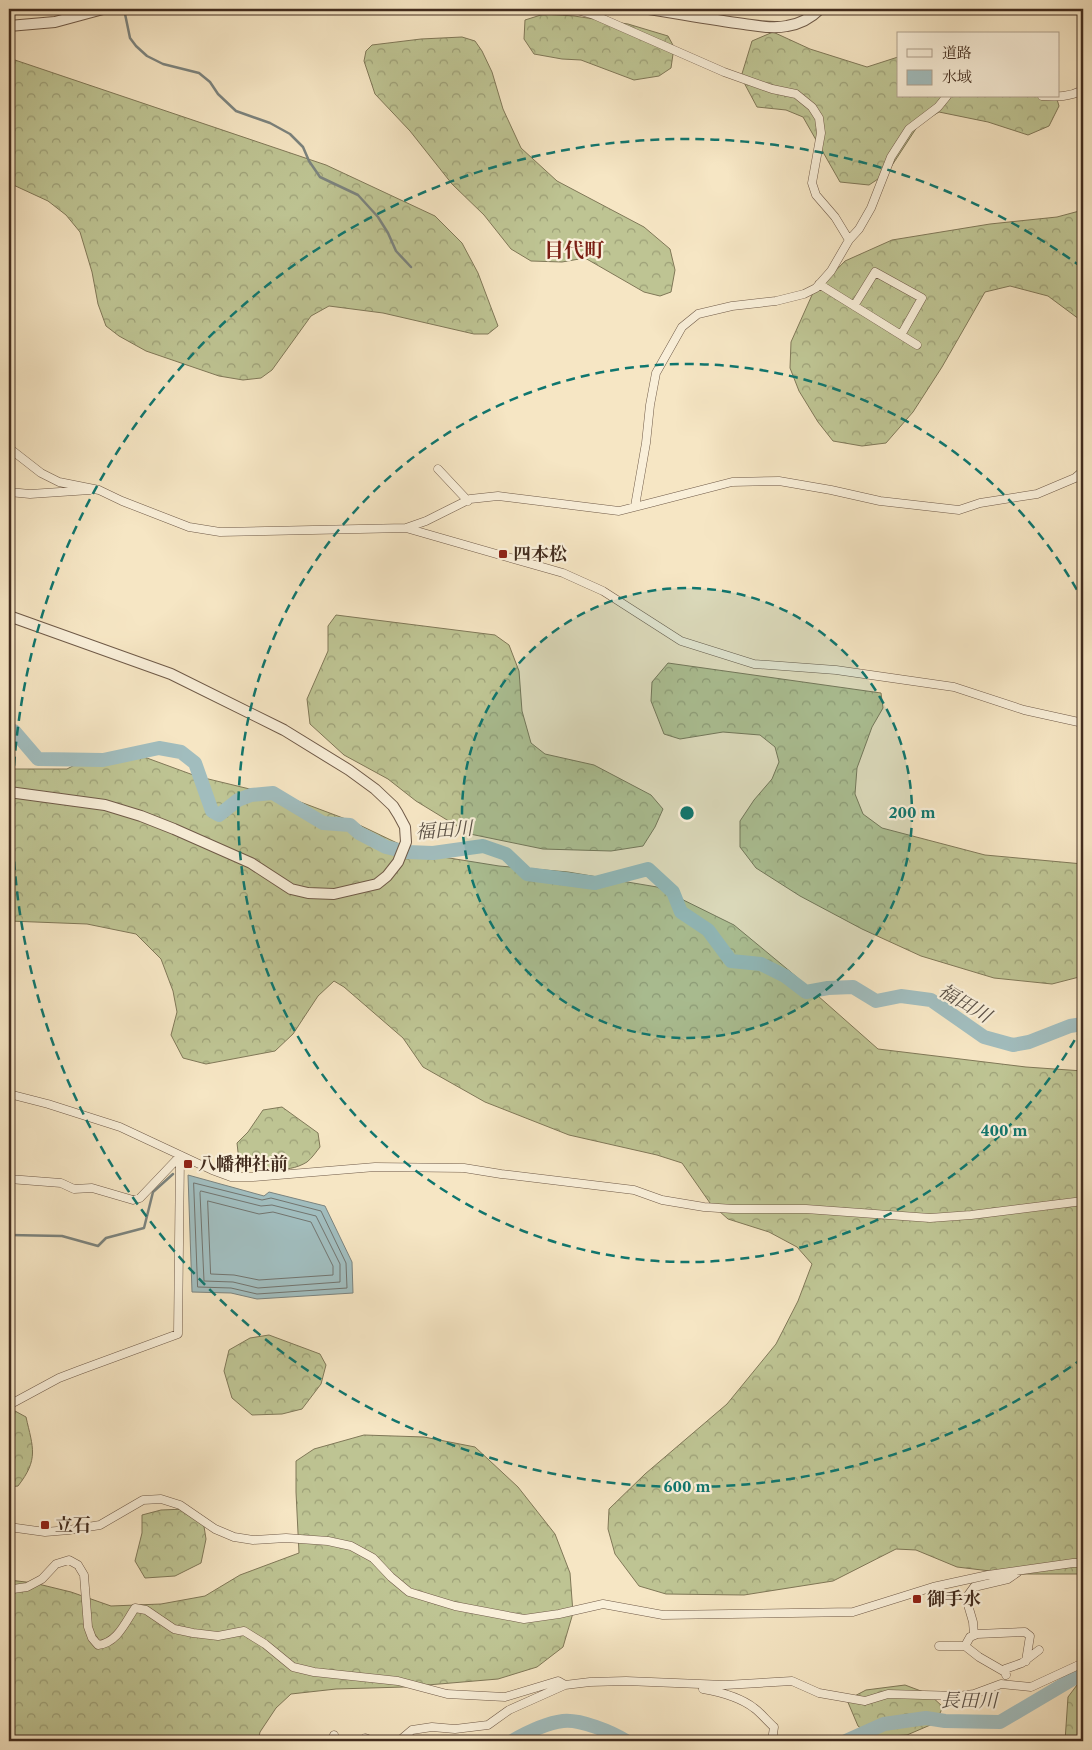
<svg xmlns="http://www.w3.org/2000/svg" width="1092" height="1750" font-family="'Libre Caslon Text','Noto Serif JP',serif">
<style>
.forest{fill:url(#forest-crowns);stroke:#807858}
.water{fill:#a1bdbe;stroke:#7b837e}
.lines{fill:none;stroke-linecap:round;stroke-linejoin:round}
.shore{stroke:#72746e;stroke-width:1}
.stream{stroke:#7b837e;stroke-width:2.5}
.river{stroke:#a1bdbe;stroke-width:14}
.minor-casing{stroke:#6f5a48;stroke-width:9}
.tertiary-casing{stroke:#6f5a48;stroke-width:12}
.minor{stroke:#f9efd9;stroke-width:8}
.tertiary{stroke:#f9efd9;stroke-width:10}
.ring{fill:none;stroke:#0f766e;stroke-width:2.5;stroke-dasharray:9 6}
.poi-dot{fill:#8f2418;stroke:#f9efd9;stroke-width:2}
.labels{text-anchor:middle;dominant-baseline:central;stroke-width:4.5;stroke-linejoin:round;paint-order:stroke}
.poi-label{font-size:18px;font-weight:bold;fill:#422c1e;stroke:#f9efd9;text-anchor:start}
.water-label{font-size:19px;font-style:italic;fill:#5a5046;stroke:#f9efd9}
.quarter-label{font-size:20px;font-weight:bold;fill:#7a1f14;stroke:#f9efd9}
.centre{fill:#0f766e;stroke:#f9efd9;stroke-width:2.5}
.ring-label{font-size:15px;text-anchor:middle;font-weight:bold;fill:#0f766e;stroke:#f9efd9;stroke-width:4.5;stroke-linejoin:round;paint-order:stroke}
</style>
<defs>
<pattern id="forest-crowns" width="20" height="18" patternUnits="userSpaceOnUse" patternTransform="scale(1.25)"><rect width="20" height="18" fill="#bec493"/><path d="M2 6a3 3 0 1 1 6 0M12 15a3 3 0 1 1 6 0" fill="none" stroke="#9c9f77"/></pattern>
</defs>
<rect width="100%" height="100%" fill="#f6e6c4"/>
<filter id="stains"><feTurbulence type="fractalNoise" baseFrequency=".004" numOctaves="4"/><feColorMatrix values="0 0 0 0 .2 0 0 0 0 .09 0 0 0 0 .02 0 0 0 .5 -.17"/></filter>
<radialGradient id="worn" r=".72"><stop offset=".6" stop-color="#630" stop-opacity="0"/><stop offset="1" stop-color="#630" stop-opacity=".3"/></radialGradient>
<path class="forest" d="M544,14l30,2 54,8 40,12 6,11 -3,21 -12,8 -25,4 -53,-20 -19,-1 -28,-5 -10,-15 1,-19z
M773,32l37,17 57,18 31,-10v39h158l3,10 -10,20 -21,9 -40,-13 -49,-10 -20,12 -32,49 -18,12 -29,-3 -37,-65 -17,-7 -29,-3 -16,-30 11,-36z
M462,37l13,4 7,10 10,21 11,37 18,39 36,33 87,46 26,22 5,21 -4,22 -11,4 -16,-4 -59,-34 -23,4 -31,-1 -20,-12 -27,-34 -32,-31 -42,-53 -35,-37 -11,-33 2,-10 6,-6 49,-6z
M9,58l317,107 109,51 27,27 16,30 20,53 -10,8h-14l-91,-21 -54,-7 -18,10 -39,54 -11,8 -18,2 -24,-4 -73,-25 -27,-15 -13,-10 -8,-22 -6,-32 -12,-40 -14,-17 -18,-14 -39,-18z
M1083,210v112l-35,-26 -38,-10 -25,6 -43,75 -29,45 -27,31 -24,3 -29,-5 -15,-19 -19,-31 -9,-23 1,-26 21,-47 33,-34 47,-21 98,-16 67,-7z
M336,615l159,20 14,10 10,26 3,40 9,32 14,11 49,11 57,30 12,14 -8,18 -12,19 -32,5 -68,-2 -73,-15 -54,-33 -28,-22 -44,-24 -34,-31 -3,-25 21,-48v-25z
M668,663l213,30 2,15 -11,19 -15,41 -2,26 8,20 19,14 103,27 98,9v112l-31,8 -58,-6 -73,-22 -59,-27 -62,-33 -44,-28 -16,-21v-26l14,-21 18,-21 7,-17 -4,-15 -15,-12 -37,-3 -43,7 -16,-5 -13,-33 1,-19z
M136,754l60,22 99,24 56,21 67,32 81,13 69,6 89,15 77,38 58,48 86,76 148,18 57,4v503h-68l-58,-7 -41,-17 -20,-1 -63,32 -89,14 -78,-1 -27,-8 -24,-32 -7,-25 1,-20 36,-35 82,-70 49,-60 22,-43 14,-37 -15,-17 -28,-15 -41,-13 -18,-16 -28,-40 -25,-8 -88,-20 -84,-33 -62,-35 -20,-29 -59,-51 -10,-6 -16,15 -25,38 -18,17 -69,13 -23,-6 -12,-23 6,-23 -4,-21 -12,-32 -25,-25 -49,-10 -78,-3v-152h58l23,-12z
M282,1107l36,26 2,14c-4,5 -8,11 -13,15 -21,13 -47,6 -68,-1l-2,-18 11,-11 15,-22z
M269,1335l51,19 6,11 -5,19 -19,25 -20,5 -30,1 -20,-17 -8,-27 5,-21 21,-12z
M15,1411l11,6c7,31 13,42 -8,69l-9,1v-75z
M364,1435l60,2 51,10 43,40 37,47 15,39 3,40 -10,34 -26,20 -39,12 -94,8 -68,2 -45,5 -15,14 -16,24 -2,9h-249v-161l25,3 37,9 40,14 50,-2 44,-8 35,-21 59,-22 -3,-61v-31l18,-12z
M186,1509l17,11 3,19 -5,24 -26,13 -30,2 -10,-17 7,-28v-18l19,-5z
M1083,1677v64h-18l3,-44z
M905,1685l24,9 14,13 -8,16 -28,12 -35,2 -14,-11 -11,-26 19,-10z"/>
<path class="water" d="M188,1175l76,21 5,-4 56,14 27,56 1,31 -96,6 -26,-6 -39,-1z"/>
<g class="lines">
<path class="shore" d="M194,1183l68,17 9,-2 50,13 25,52 1,25 -90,6 -26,-6 -33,-1z
M201,1191l60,15 11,-1 44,11 24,48v18l-82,6 -25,-6 -29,-1 -4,-88z
M208,1201l51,13 14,-2 38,10 22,44v9l-74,5 -25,-5 -23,-1z"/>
<path class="stream" d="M124,9l6,29 6,8 11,10 16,8 36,9 11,9 8,12 18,17 34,12 20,11 13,13 6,14 11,16 38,18 20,22 10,16 8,18 15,16
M9,1235l53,1 36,10 8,-8 38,-10 9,-36 20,-18"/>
<path class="river" d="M9,730l5,1 24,28 65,1 56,-12 22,4 14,11 17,48 7,4 19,-15 13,-5 22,-2 50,30 27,2 9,8 27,14 21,5 26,1 50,-7 23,8 21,20 68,9 53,-14 25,23 8,20 27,18 23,31 30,3 24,12 21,16 22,-4 25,-1 23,14 25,-5 30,4 53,37 29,8 16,-3 41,-16 13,-2
M512,1741c14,-8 35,-18 51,-20 17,-2 49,11 63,20
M846,1741l38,-17 42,-6 19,3 55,1 83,-49"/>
<g class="minor-casing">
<path id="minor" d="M574,9l20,6 130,57 48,17 24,5 16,13 7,11 2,15 -9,50 4,12 19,22 14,23
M1042,96c16,1 27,1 41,-6
M819,284l98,61
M854,306l21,-34 47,26 -21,37
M9,448l32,25 18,9 40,8 23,11 67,26 31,5 186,-4 157,45 40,18 78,50 73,23 82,6 118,17 70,23 59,13
M438,469l30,32
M9,492l21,2 60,-4
M635,506l11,-63 4,-38 6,-32 26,-46 16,-13 34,-8 44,-5 28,-7 12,-6 15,-17 18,-31 10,-11 12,-21 20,-51 18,-28 29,-22 9,-11
M406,528l20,-7 44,-22 28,-3 121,15 113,-29 47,-1 52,9 49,11 79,9 21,-7 57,-9 38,-16 8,-7
M9,1094l39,10 72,23 92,43 19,7h22l122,-10 89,1 37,6 133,16 28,10 42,7 29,2h73l124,9 41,-3 112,-14
M9,1179l52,4 13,6 18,-1 41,12 7,-2 40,-42
M9,1405l50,-27 21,-8 98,-36 2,-178
M9,1527l36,5 24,-2 31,-5 43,-25 18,-1 19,6 35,24 19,8 19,3 33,-2 42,3 23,5 22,12 18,19 18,15 46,14 69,13 35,-5 44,-10 60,11 190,-3 80,-25 55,-12 85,-12h10
M9,1587l4,2 14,-2 15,-8 14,-15 13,-4 9,5 6,10 4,52 4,11 6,7c19,-2 27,-22 37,-37l11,2 28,19 19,4 25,3 26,-5 21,13 28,23 21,5 84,9 49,13 58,3 53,-16 7,4
M974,1635l-1,-13 -7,-24 8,-11 34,-8 10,-7
M939,1646h26l14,11 26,15
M965,1646l5,-9 7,-3 48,-2 5,4 -4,25
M1006,1675l-1,-6 17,-6 17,-13
M703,1689c17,3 37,8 51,19 7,5 13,13 20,19l-2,14
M365,1738l8,3
M332,1741l2,-6
M399,1741l13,-11 20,-3 23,2 33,-4 21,-15 56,-25 25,-3 36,-1 99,4 67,-4 27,12 46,8 23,-7 71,2 15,-2 27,-10 30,3 52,-24"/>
</g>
<g class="tertiary-casing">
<path id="tertiary" d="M649,9c32,5 64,11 95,15 15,2 29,5 43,2 13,-2 24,-8 33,-17
M9,26l46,-4 48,-13
M9,616l162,58 113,56 65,40 26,19 18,17 5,8 7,13 1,15 -8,20 -11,14 -10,8 -43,10 -26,-1 -17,-4 -40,-26 -77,-34 -33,-13 -36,-11 -96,-13"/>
</g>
<use href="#minor" class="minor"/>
<use href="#tertiary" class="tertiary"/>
</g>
<circle cx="687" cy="813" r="225" fill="#0f766e" fill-opacity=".12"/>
<g class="ring">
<circle cx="687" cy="813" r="225"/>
<path d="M1082 1027A449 449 0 1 1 1082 599"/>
<path d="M1083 1358A674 674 0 1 1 1083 268"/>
</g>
<g class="poi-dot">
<rect x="498" y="549" width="10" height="10" rx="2.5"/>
<rect x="183" y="1159" width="10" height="10" rx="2.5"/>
<rect x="40" y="1520" width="10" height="10" rx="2.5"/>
<rect x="912" y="1594" width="10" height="10" rx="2.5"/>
</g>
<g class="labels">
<g class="poi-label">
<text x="513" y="554">四本松</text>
<text x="198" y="1164">八幡神社前</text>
<text x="55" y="1525">立石</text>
<text x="927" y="1599">御手水</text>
</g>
<g class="water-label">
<text transform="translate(444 830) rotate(-4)">福田川</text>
<text transform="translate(965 1003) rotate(31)">福田川</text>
<text x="969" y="1700">長田川</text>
</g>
<g class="quarter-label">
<text x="574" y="250">目代町</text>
</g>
</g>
<circle cx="687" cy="813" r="8" class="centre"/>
<g class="ring-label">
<text x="912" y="818">200 m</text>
<text x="1004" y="1136">400 m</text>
<text x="687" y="1492">600 m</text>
</g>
<rect width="1092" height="1750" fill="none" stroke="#f6e6c4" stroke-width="30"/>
<rect x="10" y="10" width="1072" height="1730" fill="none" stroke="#422c1e" stroke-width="2.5"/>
<rect x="15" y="15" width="1062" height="1720" fill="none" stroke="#422c1e"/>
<rect x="897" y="32" width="162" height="65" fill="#f9efd9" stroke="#b0a18e"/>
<rect x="907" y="49" width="25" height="8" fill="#f9efd9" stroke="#b0a18e"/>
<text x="942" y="58" font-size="15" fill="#422c1e">道路</text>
<rect x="907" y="70" width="25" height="15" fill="#a1bdbe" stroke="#b0a18e"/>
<text x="942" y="82" font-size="15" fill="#422c1e">水域</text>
<rect width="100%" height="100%" filter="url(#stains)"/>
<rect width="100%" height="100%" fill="url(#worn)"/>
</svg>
